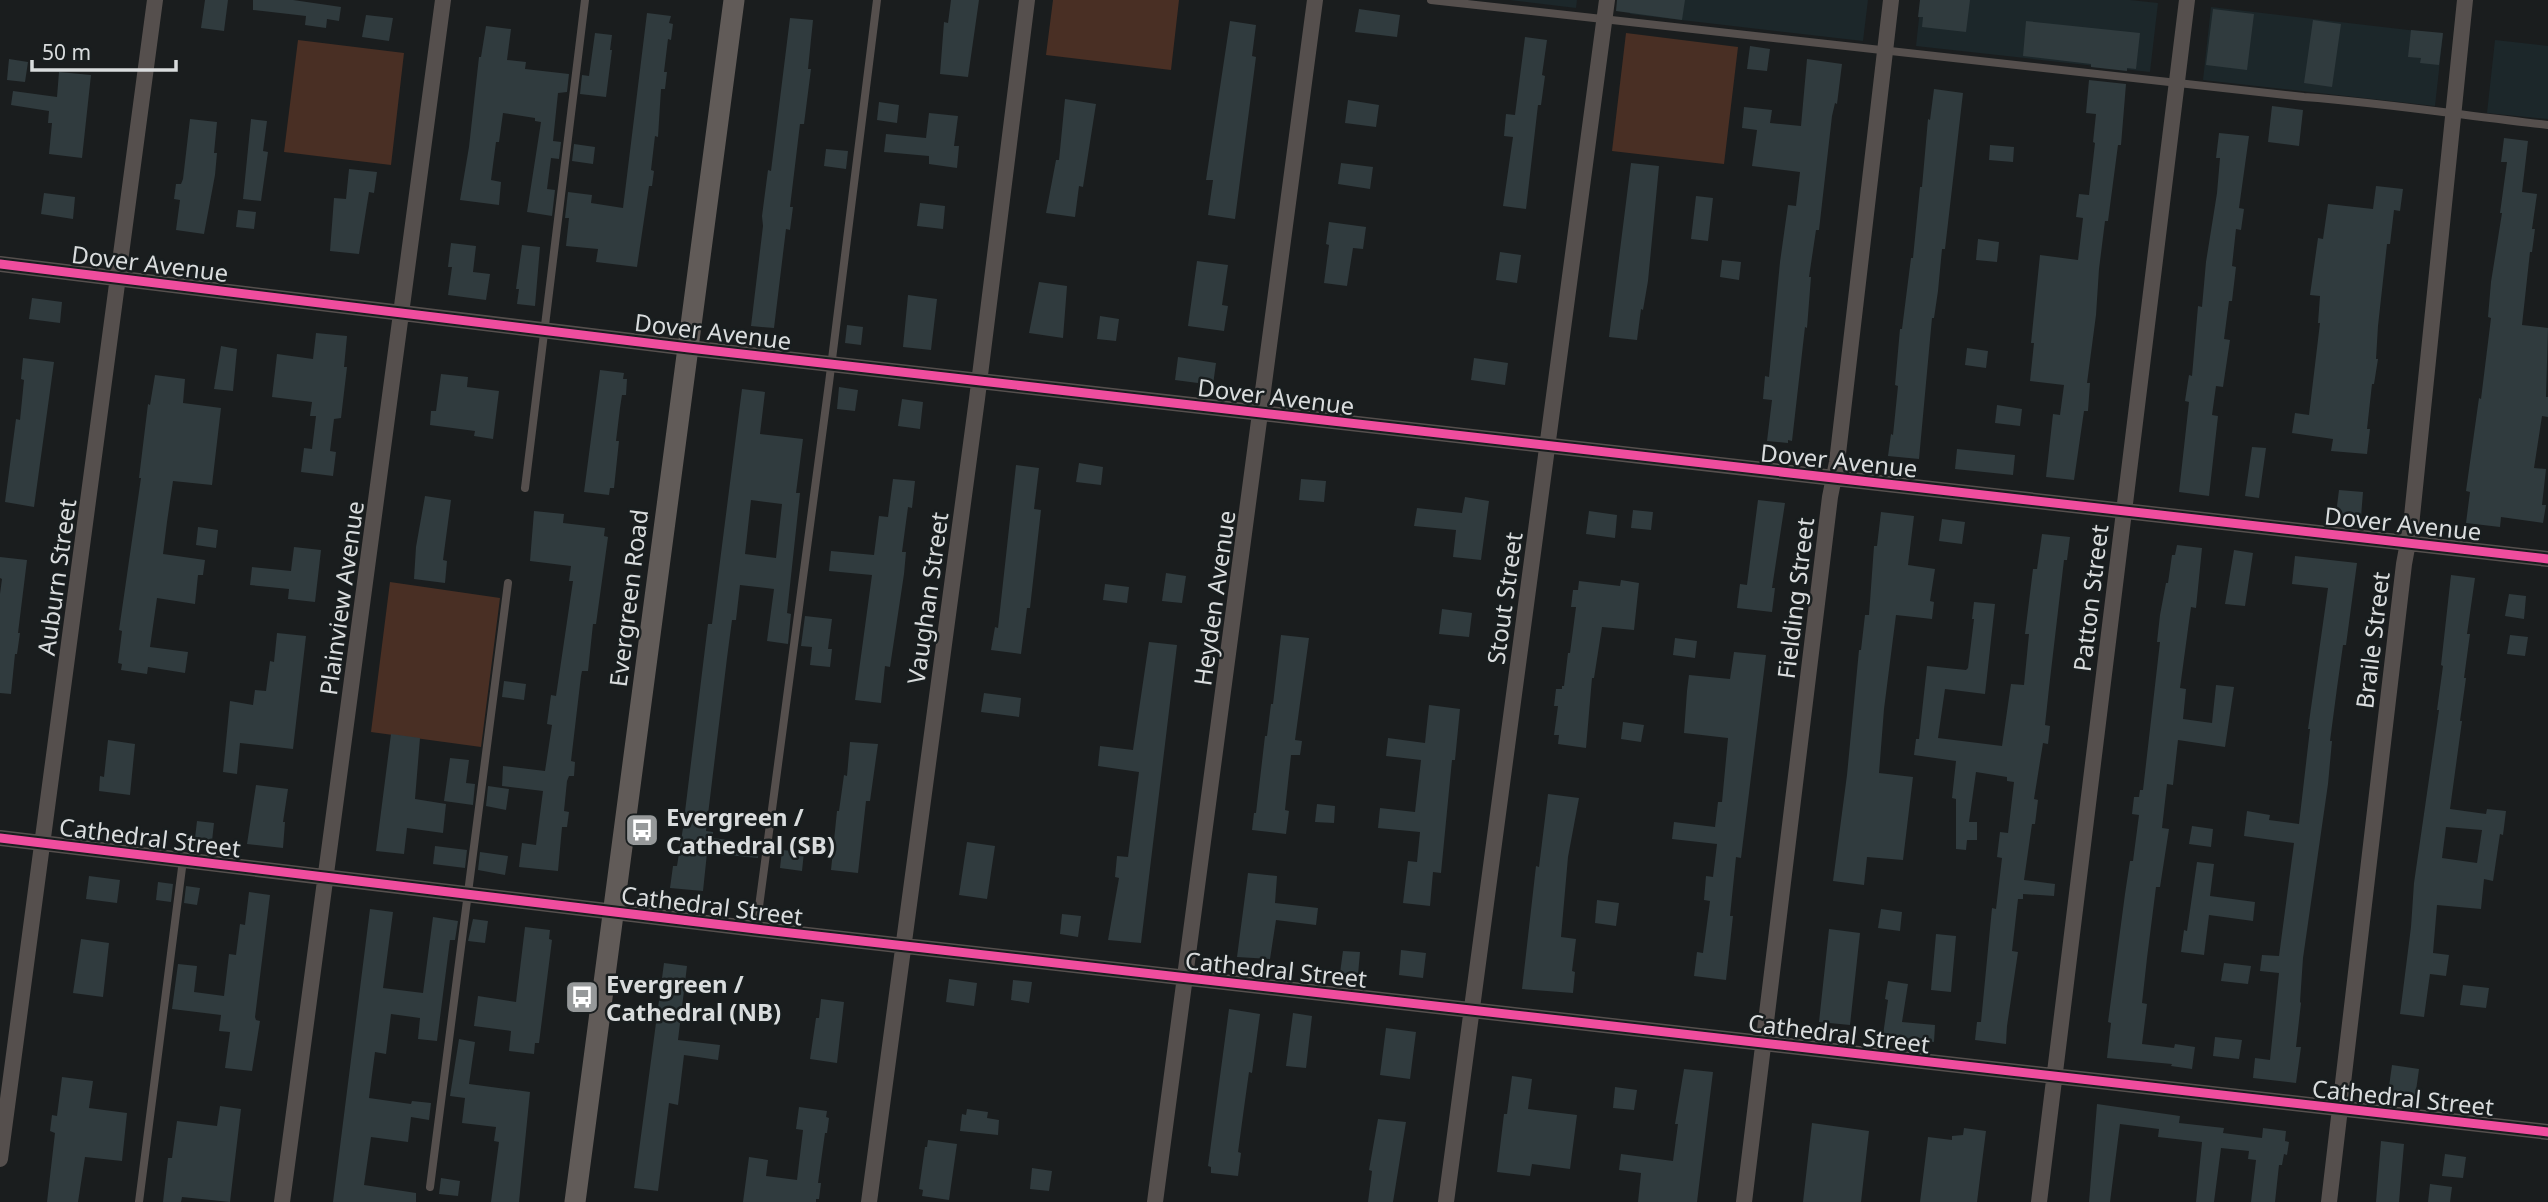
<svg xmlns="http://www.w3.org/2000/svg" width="2548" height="1202" font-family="'Noto Sans',sans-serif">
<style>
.built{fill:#1c272a}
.green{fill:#492f24}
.building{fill:#303b3e;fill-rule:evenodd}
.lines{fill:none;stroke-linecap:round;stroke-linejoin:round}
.lane{stroke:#554f4d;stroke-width:8}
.street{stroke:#554f4d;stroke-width:16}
.secondary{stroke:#615b58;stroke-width:21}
.cycleway-casing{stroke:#191e1f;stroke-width:13}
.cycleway{stroke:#ef4d9e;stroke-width:9}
.labels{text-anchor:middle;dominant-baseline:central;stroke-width:5;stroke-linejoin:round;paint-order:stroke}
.street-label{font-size:24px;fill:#d9dcdd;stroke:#191e1f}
.poi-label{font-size:24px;font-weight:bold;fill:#d9dcdd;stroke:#191e1f;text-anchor:start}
</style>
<rect width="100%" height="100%" fill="#1a1d1e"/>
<path class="built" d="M1510,0h67l-1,8z
M1631,0h237l-5,41 -233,-27z
M1921,0h209l28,3 -8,69 -234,-26z
M2211,7l232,27 -8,72 -232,-26z
M2495,40l53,6v73l-61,-6z"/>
<path class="green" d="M1053,0h126l-8,70 -125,-15z
M1626,33l112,14 -14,117 -112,-13z
M298,40l106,13 -13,112 -107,-13z
M390,582l110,16 -19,149 -110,-15z"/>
<path class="building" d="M205,0h23l-4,31 -23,-3z
M253,0h40l48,7 -2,14 -12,-2 -1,9 -21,-3 1,-9 -53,-6z
M951,0h28l-11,77 -28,-3 4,-52 4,1z
M1617,0h68l-3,20 -66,-9z
M1920,0h50l-4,32 -44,-5 1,-10h-5z
M1359,9l41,6 -3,22 -42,-5z
M2213,9l41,5 -7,56 -41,-5z
M647,13l24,3 -2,7 4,1 -2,16 -3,-1 -4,33h3l-2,17h-4l-3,48 -3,-1 -4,34 3,1 -2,15h-3l-12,81 -41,-5 2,-13 -32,-3 3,-28h-4l3,-26 24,3 -1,8 32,5z
M366,15l27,3 -4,23 -27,-4z
M790,18l23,2 -5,49h3l-7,55h-4l-10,83h3l-3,23 -4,-1 -12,99 -23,-2 12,-100 -1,-10 6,-46 3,1z
M2313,20l28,4 -9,63 -28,-4z
M1230,21l26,4 -4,31 4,1 -21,162 -27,-4 5,-35h-7z
M2026,21l114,12 -4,36 -9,-1v3l-36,-4v-3l-68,-8z
M486,26l25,3 -4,31 19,2 -1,7 44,5 -2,18 -9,1 -5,48 8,1 -2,17 -8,-1 -4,31 8,1 -3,26 -25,-4 14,-90 -6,-1v-3l-32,-5 -4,29h-3l-5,38 10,2 -2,23 -39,-5 9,-53 10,-90h2z
M2411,30l32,3 -4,32 -19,-2 1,-5 -13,-1z
M595,33l17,2 -2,15h2l-6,47 -26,-3 2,-19 7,1z
M1525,37l22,3 -5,35 3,1 -4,29h-3l-12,104 -23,-3 10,-69 -9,-1 2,-22 9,1z
M1750,46l20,3 -3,22 -20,-2z
M9,59l19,3 -3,20 -18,-2z
M1807,59l35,5 -5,40 -2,-1 -3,13 -13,114h-3l-7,47h2l-4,51 -2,-1 -13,114 -4,-1v3l-21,-2 5,-41 -9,-1 2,-23 4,1 11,-115 8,-57 8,1 4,-34 -48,-6 5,-36 -15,-2 2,-21 28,3 -2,13 31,3z
M59,72l32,3 -9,83 -33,-4 3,-31h-4l1,-12 -38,-6 2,-14 44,6z
M2089,80l37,4 -5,61h-3l-10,76h-3l-6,48 -3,46 -9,68h3l-2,28h-4l-10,69 -28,-3 7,-63 7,1 4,-30 -34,-4 4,-38h-3l9,-88 38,5 5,-42 -7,-1 3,-23 10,1 6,-52 -2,-1 3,-28 -10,-1z
M1934,89l29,4 -18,156h-3l-4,42 -4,27h-2l-13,141 -31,-3 3,-22 2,1 5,-49 -3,-1 5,-56h2l9,-71h2l7,-71h2l6,-68 2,1z
M1065,99l31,5 -13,83 -4,-1 -4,31 -29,-4 10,-53h3z
M1348,100l31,5 -3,22 -31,-4z
M879,102l20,3 -2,18 -20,-3z
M2272,106l31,4 -4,36 -31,-4z
M929,113l29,3 -4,30h5l-2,22 -28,-4v-8l-45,-4 2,-18 40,4z
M190,119l27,3 -3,31h3l-2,22 -11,59 -28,-4 4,-30 -6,-1 2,-15h5l2,-5z
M251,119l16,2 -4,30 5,1 -7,49 -18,-2z
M2219,133l30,3 -10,72 5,1 -3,21 -5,-1 -4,37 4,1 -4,34h-3l-5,38 6,1 -7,47 -7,-1 -4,29 6,1 -9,80 -30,-4 10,-90 -4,-1 4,-26 3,1 6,-70 4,1 4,-45 11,-69 3,-35h-4z
M2504,138l24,3 -6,51 15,2 -5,35h3l-3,23h-2l-8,73 26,3 -2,69h2v20l-6,-1 -8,52 12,1 -4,36h4l-3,18 -42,-6 -1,10 -34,-4 4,-31 -4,-1 13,-93 2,1 10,-81 -3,-1 3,-35 11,-69h-2l7,-51h-6z
M574,144l21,3 -2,17 -21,-3z
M1990,145l24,2 -1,15 -24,-2z
M826,149l22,2 -2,18 -22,-3z
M1341,163l32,4 -3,22 -32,-5z
M1631,163l28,3 -11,115 -5,29 -2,-1 -4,31 -28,-3z
M349,169l28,3 -3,21 -5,-1 -10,62 -29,-3 4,-53 12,1z
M2376,186l27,3 -3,22 -6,-1 -4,34h-3l-9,82 -2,33h2l-4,25h-2l-5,45h3l-3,25 -36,-3 2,-12 -41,-6 3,-20 14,2 11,-92h-2l2,-27 -10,-1 8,-57 5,1 5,-35 45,5z
M44,193l31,4 -2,22 -32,-5z
M1696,196l17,2 -5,43 -17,-2z
M920,203l25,3 -2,23 -26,-3z
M238,210l18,2 -2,17 -18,-2z
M1329,222l37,5 -3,22 -10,-1 -6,38 -23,-3 5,-38 -3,-1z
M1978,239l21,3 -2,20 -21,-2z
M451,243l25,3 -3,26 17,2 -4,26 -38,-5 4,-28h-4z
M522,245l18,2 -5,59 -18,-2 2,-15h-3z
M1500,252l21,3 -4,28 -21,-3z
M1722,260l19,2 -2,18 -19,-3z
M1197,261l31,4 -6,40 6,1 -4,25 -36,-5z
M1039,282l28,4 -4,52 -34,-5z
M908,295l29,4 -6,51 -28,-3z
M32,298l30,4 -2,21 -31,-4z
M1100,316l19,3 -3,22 -19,-2z
M847,325l16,2 -2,18 -16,-2z
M316,333l31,3 -3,31h3l-6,51 -7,1 -4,32 6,1 -3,24 -32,-4 3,-24 8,1 4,-33h-6l2,-14 -40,-5 5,-43 36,5z
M221,346l16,3 -4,42 -19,-2z
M1967,348l21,3 -2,17 -21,-3z
M1178,357l38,6 -3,22 -38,-5z
M23,358l31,4 -20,145 -29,-5 11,-83 4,1 4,-40 -3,-1z
M1474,358l34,5 -3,22 -34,-5z
M600,370l24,3 -1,6h4l-1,16h-4l-2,13 -4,33h3l-5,47h-4l-1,7 -25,-3z
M441,374l27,3 -1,10 32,4 -6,48 -19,-3 1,-5 -45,-6 1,-14h5z
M155,375l30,4 -2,24 38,5 -9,77 -39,-4 -6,41 -4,32 42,6 -2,15h-5l-3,29 -38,-6 -7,49 38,5 -3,21 -37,-6 -1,7 -26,-4 1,-6 -4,-1 4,-32 -3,-1 22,-152h-2l9,-74 2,1z
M839,387l19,3 -3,21 -18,-2z
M742,389l23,3 -5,42 43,5 -7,54h4l-13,120 4,1 -3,30 -21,-3 7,-52 -34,-4 -4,35h-4l-5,38 -21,173 7,1v6l46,6 -1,14 -51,-5 -4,38 -33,-3 3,-22h4l6,-38 25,-204h4zM751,500l31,4 -6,54 -31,-4z
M902,399l21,3 -3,27 -22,-3z
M1997,405l25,4 -2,17 -25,-3z
M2252,447l14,1 -7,50 -14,-2z
M1957,449l58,6 -2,20 -58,-6z
M1079,463l24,4 -2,18 -25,-3z
M1016,465l23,3 -5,41 7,1 -11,98h-3l-6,46 -30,-4 4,-23 3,1z
M893,479l22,2 -3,27 -4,-1 -6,45h4l-2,22 -14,93 -5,-1 -4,37 -26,-3 17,-125 -43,-4 2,-20 43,4 5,-39 9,1z
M1301,479l25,2 -2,21 -25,-2z
M2339,490l24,2 -2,25 -25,-3z
M425,496l26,4 -8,60 4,1 -2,22 -31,-4 2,-32z
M1465,497l24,4 -8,59 -28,-3 3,-27 -42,-4 3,-18 45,5z
M1758,500l27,3 -13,85h3l-3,24 -35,-4 3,-24 7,1z
M1633,510l20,2 -2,18 -20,-2z
M534,511l30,3 -1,9 42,5 -1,8 4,1 -12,87h-3l-5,47h-6l-1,5 -10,85 4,1 -1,14h-5l-2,5 -3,30 5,1 -2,15h-5l-4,44 -39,-4 3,-24 14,2 7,-54 -41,-5 1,-20 42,5 7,-46 -5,-1 4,-29 5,1 17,-115h-4l2,-15 -41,-5z
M1589,511l28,4 -2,23 -29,-4z
M1881,512l33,4 -6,49 27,4 -5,32 4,1 -2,17 -36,-4 -12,94 -5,64 34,4 -10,83 -36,-3 -3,28 -31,-4 14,-106 12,-125h2l4,-35h4l5,-69h3z
M1942,519l23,3 -3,22 -23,-3z
M198,527l20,3 -2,18 -20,-3z
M2042,534l28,3 -3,23h-3l-15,128 -4,37 5,1 -2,18 -5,-1 -9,56 4,1 -3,24h-3l-8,56 31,4 -1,12 -31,-2v5h-5l-6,52 6,1 -11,74 -1,18 -31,-4 2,-18h4l11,-114 4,1 6,-51 -5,-1 3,-25 8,1 6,-51 -7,-1v-4l-31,-5 -7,50h8v18h-10l-1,10 -10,-1v-50l-4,-1 4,-37 -42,-6 2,-16h3l8,-73 39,4 2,-2 6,-49h-2l2,-17 21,2 -10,90 -40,-5 -7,49 64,8 9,-62 13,1 5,-51h-4l8,-65h4z
M2177,545l25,3 -6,60 -5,-1 -11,81 6,1 -3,30 29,4 4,-38 18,2 -9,60 -47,-7 -5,45 -6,-1 -5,44 7,1 -9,58h-4l-9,71 -5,45 5,1 -5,40 32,4 1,-4 20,3 -3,22 -21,-3 1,-2 -65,-6 4,-35 -3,-1 2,-15 15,-113 5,-33h3l6,-46 -7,-1 2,-17h5l1,-7h3l17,-148h-3l3,-27 6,-32h2l4,-28h3z
M294,547l27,3 -6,52 -27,-3 1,-10 -39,-4 2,-18 39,4z
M2234,550l19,3 -8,53 -20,-2z
M2295,556l62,7 -11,82h-3l-6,43 -7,53h2l-4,43 -25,174 -3,44 1,1 -5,44h5l-5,36 -43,-5 2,-20 15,2 9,-87 -19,-2 2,-16 17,1 15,-113 -50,-7 3,-25 23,4 -1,5 30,4 11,-95h-2l20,-141 -36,-4z
M0,557l27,3 -9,73h2l-3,21h-2l-4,40 -11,-1v-99l2,-15 -2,-1z
M1166,573l20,3 -4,27 -20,-2z
M2451,575l24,3 -8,56h3l-6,44h2l-6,43h2l-12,88 36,5 1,-5 19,2 -3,24 -3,-1 -7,47 -9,-2 -3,30 -44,-4 -4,48 16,2 -3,21 -16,-2 -6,43 -24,-3 11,-87 3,-44 25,-173h-2l6,-44 -2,-1zM2446,827l36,3 -5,33 -35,-5z
M1621,580l18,3 -5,47 -32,-3 -8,51h-2l-6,70 -28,-4 1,-9h-5l4,-29h-4l2,-17h6v-3h2l4,-33h2l6,-46h-5l2,-17h5l1,-9 41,5z
M1105,584l24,3 -2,16 -24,-3z
M2509,594l17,2 -2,23 -19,-3z
M1442,609l30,4 -3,24 -30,-3z
M805,616l27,3 -4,30h4l-2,18 -20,-2 2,-18 -11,-1z
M277,633l29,3 -13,113 -53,-6 -3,31 -14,-2 7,-71 23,4 2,-15 11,1 4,-30 4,1z
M1281,635l28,3 -14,102 7,1 -2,14h-9l-6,55 4,1 -3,23 -34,-4 2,-17h2l9,-77h2l4,-32h2z
M2510,635l18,2 -3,19 -18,-2z
M1675,638l22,3 -2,17 -22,-3z
M1149,642l28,3 -36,298 -33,-3 11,-62 -4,-1 2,-21 11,1 11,-85 -41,-6 2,-20 33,4z
M1734,652l32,3 -25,203 -5,-1 -6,59h3l-7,64 -32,-4 3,-24 6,1 7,-52 -6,-1 2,-24 7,1 4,-33 -45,-5 2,-17 41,5 3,-25h4l6,-64 -44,-5 3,-42 2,-16 41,4z
M504,681l22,3 -2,16 -22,-3z
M984,693l37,5 -2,19 -38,-5z
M1429,705l31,4 -5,51h-3l-11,113 -8,-1 -3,34 -27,-3 5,-42 9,1 3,-30 -42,-4 2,-20 35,4 6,-52 -35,-4 2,-18 37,5z
M1623,722l21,3 -3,17 -20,-3z
M391,734l29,4 -5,61 31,5 -3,29 -36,-5 -3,26 -28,-3z
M108,740l27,4 -5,51 -31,-4 1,-15 4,1z
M850,742l28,2 -8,57h-4l-8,72 -27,-3 6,-59h2l5,-36 3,1z
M450,758l19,2 -3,23 9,1 -2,21 -29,-4z
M256,785l32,4 -5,33h2l-2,26 -36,-4z
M488,786l21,3 -3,21 -20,-4z
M1548,794l31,4 -11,59 -7,80 15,2 -4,32 3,1 -2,21 -51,-4 14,-123 3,1z
M1317,804l18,2 -1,17 -19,-1z
M197,821l17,2 -2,18 -17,-3z
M2192,826l21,3 -2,18 -22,-3z
M967,842l28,4 -8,53 -28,-4z
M435,846l32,4 -2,18 -32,-4z
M782,850l22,2 -2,19 -22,-3z
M480,852l28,4 -3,19 -27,-5z
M2197,862l17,2 -4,32 45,6 -2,19 -44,-6 -5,40 -23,-3 3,-22 3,1z
M1248,873l29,3 -2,27 43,5 -2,17 -40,-5 -6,39 -33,-2z
M89,876l31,4 -3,23 -31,-4z
M158,882l15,2 -2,18 -15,-2z
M186,886l14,2 -3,17 -13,-2z
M249,892l21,3 -15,122 1,3 4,1 -8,50 -27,-3 5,-36 -11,-1 2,-16 -49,-6 6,-45 19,2 -3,26 30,4 5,-42 7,1 4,-31 5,1z
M1597,900l22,3 -3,23 -21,-3z
M370,909l23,3 -10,76 40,5 10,-76 25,4 -3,19h-5l-13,101 -19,-2 2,-21 -29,-4 -5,40 -11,-2 -6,46 42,6 1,-3 19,2 -2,17 -18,-3 -3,25 -37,-5 -7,48 52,8v9h-83z
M1881,909l21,3 -2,19 -22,-3z
M1062,914l19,2 -3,21 -18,-3z
M473,919l15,2 -3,22 -17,-2z
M525,927l25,3 -1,9 3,1 -13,103h-4l-1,11 -25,-3 2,-20 -37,-5 4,-30 38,6z
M1829,929l31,4 -10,92 -31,-3z
M1936,934l20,2 -5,56 -20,-2z
M81,939l28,4 -6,54 -30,-4z
M1401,950l25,3 -3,25 -24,-3z
M1343,951l17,1 -2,23 -18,-2z
M664,963l23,3 -9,74 42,5 -2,15 -34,-5 -6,50 -9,-2 -11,88 -24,-3z
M2224,963l27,3 -3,18 -27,-3z
M949,979l28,4 -3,23 -28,-4z
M1013,980l19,2 -3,21 -18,-3z
M1888,981l20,3 -6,38 33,3 -1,17 -51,-7 5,-35 -3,-1z
M2463,985l26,3 -3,20 -26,-3z
M821,999l23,3 -7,61 -27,-4 6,-41h3z
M1229,1009l31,5 -8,59 -3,-1 -5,36 -6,44 3,1 -3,23 -27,-3v-6l-3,-1z
M1293,1013l19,3 -6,52 -20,-2z
M1386,1028l30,4 -6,47 -30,-4z
M2215,1037l27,3 -3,19 -26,-3z
M459,1039l16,3 -6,42 61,8 -11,110h-28l8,-60 -5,-1 2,-14 -34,-4 3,-25 -15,-2z
M2392,1065l27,4 -4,29 -27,-4z
M1684,1069l29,3 -16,130h-59l3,-29 -22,-3 2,-16 52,7 5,-37h-3z
M1512,1076l20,3 -4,30 49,6 -7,54 -38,-5 -2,12 -33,-4 7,-58h3z
M62,1077l31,4 -4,27 38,5 -5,48 -37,-4 -7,45h-31l8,-69 -5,-2 2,-16 5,1z
M1615,1087l22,3 -3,20 -21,-2z
M2097,1104l83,12 -1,7 45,5 -1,5 39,5 1,-10 23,3 -1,10 4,1 -2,13 -3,-1 -2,11h-3l-4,37h-24l5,-42 -8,-1 1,-8 -28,-3 -7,54h-18l6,-60 -44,-5 1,-8 -39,-5 -10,78h-21z
M220,1106l21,3 -11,93 -48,-5 -1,5h-18l5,-44h4l5,-37 40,5z
M799,1107l28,4 -1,6 3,1 -2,15h-2l-7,50h3l-2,16h-3v3h-73l6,-45 19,3 -2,16 31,4 6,-50 -7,-1z
M967,1109l21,3 -1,6 12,2 -1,15 -38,-4 2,-17 4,1z
M1378,1119l28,3 -13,80h-25l4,-31 -3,-1z
M1812,1123l57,8 -8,71h-58z
M1964,1128l22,3 -9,71h-57l8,-65 24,3v-4l11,-1z
M928,1140l29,4 -8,56 -27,-4 1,-6 -4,-1 6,-42h2z
M2381,1141l23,3 -5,58h-23z
M2445,1154l21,3 -3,21 -21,-2z
M1032,1168l20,3 -3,20 -19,-2z
M441,1178l19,3 -2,15 -19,-2z
M2430,1184l22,3 -2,15h-22z"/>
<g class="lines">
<path class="lane" d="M1431,0l873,97c82,6 163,19 244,28
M525,488l60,-488
M756,929l73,-546 48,-383
M430,1187l78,-604
M139,1202l44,-342"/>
<path class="street" d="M0,264l689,84 1859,211
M0,838l756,91 1792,203
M0,1159l155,-1159
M282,1202l161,-1202
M869,1202l108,-803 50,-399
M1155,1202l160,-1202
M1446,1202l161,-1202
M1744,1202l86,-705 7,-35 54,-462
M2039,1202l148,-1202
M2329,1202l75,-638 7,-38 54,-526"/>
<path class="secondary" d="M575,1202l159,-1202"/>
<g class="cycleway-casing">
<path id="cycleway" d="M0,264l689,84 1859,211
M0,838l756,91 1792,203"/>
</g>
<use href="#cycleway" class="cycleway"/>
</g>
<defs>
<g id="bus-square" transform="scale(1.75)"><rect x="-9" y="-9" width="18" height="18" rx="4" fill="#96999a" stroke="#191e1f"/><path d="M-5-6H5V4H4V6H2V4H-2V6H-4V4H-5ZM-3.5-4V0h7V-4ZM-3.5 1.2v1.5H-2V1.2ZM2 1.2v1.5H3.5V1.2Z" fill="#fff"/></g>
</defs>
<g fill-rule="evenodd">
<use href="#bus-square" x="642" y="830"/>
<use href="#bus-square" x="582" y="997"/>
</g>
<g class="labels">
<g class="street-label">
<text transform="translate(150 263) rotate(7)">Dover Avenue</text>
<text transform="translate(713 331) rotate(7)">Dover Avenue</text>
<text transform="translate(1276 396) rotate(7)">Dover Avenue</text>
<text transform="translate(1839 460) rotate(6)">Dover Avenue</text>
<text transform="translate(2403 523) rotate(6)">Dover Avenue</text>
<text transform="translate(56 577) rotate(-82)">Auburn Street</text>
<text transform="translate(341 598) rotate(-82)">Plainview Avenue</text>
<text transform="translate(628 598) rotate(-83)">Evergreen Road</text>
<text transform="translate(927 598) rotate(-82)">Vaughan Street</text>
<text transform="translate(1214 598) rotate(-82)">Heyden Avenue</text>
<text transform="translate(1504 598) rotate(-82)">Stout Street</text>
<text transform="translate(1795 598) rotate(-83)">Fielding Street</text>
<text transform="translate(2090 598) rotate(-83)">Patton Street</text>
<text transform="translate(2372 640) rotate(-83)">Braile Street</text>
<text transform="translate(150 837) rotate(7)">Cathedral Street</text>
<text transform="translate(712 905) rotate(7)">Cathedral Street</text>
<text transform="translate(1276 969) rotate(6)">Cathedral Street</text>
<text transform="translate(1839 1033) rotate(7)">Cathedral Street</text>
<text transform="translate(2403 1097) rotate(6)">Cathedral Street</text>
</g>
<g class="poi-label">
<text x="666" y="816">Evergreen /<tspan x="666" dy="28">Cathedral (SB)</tspan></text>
<text x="606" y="983">Evergreen /<tspan x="606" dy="28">Cathedral (NB)</tspan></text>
</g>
</g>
<path d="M32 60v10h144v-10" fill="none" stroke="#d9dcdd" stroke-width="3.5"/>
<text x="42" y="60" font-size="21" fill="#d9dcdd" stroke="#191e1f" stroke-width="5" paint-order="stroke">50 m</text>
</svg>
